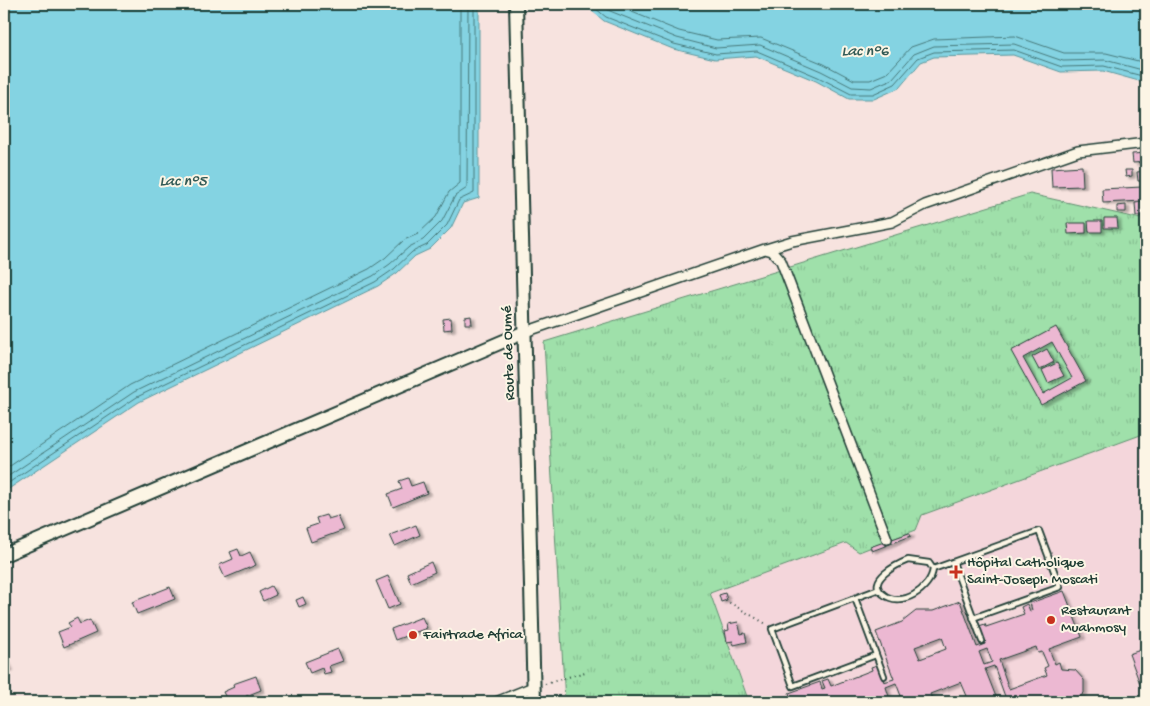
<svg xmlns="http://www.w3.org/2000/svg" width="1150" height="706" font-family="'Gochi Hand',sans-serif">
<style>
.built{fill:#f4d6db}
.grass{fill:url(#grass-tufts);stroke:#5f8e6f}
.water{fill:#84d3e2;stroke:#5c979c}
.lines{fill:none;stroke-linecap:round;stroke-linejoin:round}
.shore{stroke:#47797a;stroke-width:1}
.building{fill:#ecb8d2;stroke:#1f3d34;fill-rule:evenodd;filter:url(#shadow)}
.lane-casing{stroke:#1f3d34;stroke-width:8}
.street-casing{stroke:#1f3d34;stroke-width:12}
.secondary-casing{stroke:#1f3d34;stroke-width:16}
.path{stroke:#1f3d34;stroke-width:2;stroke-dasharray:1 4;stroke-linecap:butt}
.lane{stroke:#fcf5e5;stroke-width:4.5}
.street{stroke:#fcf5e5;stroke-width:9}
.secondary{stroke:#fcf5e5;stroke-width:12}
.poi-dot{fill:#c8321e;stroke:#fcf5e5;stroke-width:2}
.labels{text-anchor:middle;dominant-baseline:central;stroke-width:4;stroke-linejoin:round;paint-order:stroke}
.street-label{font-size:15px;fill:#1f3d34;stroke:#fcf5e5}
.poi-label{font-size:15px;fill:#1f3d34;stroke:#fcf5e5;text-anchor:start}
.water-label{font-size:16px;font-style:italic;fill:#335b57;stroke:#fcf5e5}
</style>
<defs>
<pattern id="grass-tufts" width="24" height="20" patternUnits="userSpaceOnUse" patternTransform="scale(1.25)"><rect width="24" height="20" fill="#9fe0aa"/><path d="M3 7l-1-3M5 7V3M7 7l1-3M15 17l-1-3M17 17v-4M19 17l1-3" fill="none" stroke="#88c193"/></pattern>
<filter id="shadow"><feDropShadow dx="3.5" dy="2" stdDeviation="1" flood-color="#0004"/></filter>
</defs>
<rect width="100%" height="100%" fill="#f7e3df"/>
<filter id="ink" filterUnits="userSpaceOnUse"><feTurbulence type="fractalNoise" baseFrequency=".02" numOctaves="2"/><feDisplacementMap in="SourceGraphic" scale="10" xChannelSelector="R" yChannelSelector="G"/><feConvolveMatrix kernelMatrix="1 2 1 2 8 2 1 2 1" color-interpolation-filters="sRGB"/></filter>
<g filter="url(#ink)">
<path class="built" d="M1146,433v269h-397l-39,-109 136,-50 24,4 46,-17 6,-15z"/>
<path class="grass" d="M1030,194l116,26v213l-224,82 -6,15 -57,22 -13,-9 -136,50 39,109h-184l-21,-360z"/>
<path class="water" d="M4,4h475v194l-16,5 -12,25 -21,21 -15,7 -18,17 -19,13 -239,116 -135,90z
M584,4h562v79l-43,-12 -42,1 -48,-17 -79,2 -13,5 -22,26 -25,11h-25l-33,-18 -60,-25 -41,3 -42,-10 -69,-28z"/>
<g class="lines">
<path class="shore" d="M590,4l16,13 68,27 42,10 41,-3 61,26 33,17h22l22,-10 23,-26 16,-6 80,-2 48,17 42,-1 42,11
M599,4l11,7 67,27 39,10 44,-3 61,26 31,16 19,1 21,-9 22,-25 20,-8 80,-2 49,17 42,-1 41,11
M612,4l67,27 38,9 44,-2 63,26 30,16h16l17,-7 24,-26 23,-8 81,-3 49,17h42l40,10
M4,470l126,-85 239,-116 16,-11 19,-18 14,-6 18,-17 13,-25 11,-9v-179
M4,479l130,-87 239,-116 17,-12 19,-17 14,-7 19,-19 13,-25 12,-8 1,-184
M4,486l133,-89 238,-115 19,-13 18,-17 15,-7 20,-20 12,-25 15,-7v-189"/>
</g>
<path class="building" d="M1146,153v9l-13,1 -1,-9z
M1082,166l1,20 -31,1 -1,-19z
M1125,170h7v6l-6,1z
M1146,171v10h-8l-1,-9z
M1142,187l1,14 -40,2 -1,-14z
M1142,202v14h-6l-1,-13z
M1126,205v7h-9v-6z
M1104,218h13l1,10h-14z
M1088,221h14v11h-13z
M1067,223h19v10l-18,1z
M471,316l1,8h-7v-7z
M451,318l1,11 -8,1 -1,-11z
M1056,327l30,54 -45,24 -30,-54zM1052,342l20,36 -29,16 -20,-36z
M1047,349l7,13 -15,8 -7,-13z
M1057,363l7,13 -16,7 -6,-13z
M408,478l3,8 12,-4 4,11 -34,14 -5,-13 14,-5 -3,-8z
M326,515l2,4 10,-3 6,14 -33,12 -5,-14 12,-4 -2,-6z
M416,525l4,10 -25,11 -5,-11z
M909,533l2,3 -39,15 -2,-4z
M238,549l3,7 9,-4 6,13 -31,13 -6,-13 14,-6 -3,-7z
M431,562l4,10 -24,11 -4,-10z
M388,576l12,28 -12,5 -12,-28z
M271,586l5,9 -13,6 -4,-9z
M170,587l5,12 -38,15 -5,-12z
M1064,591l18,46 -33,12 6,15 4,-2 2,7 14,1 9,10v13l-10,9h-67l-13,-36 -9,3 13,33h-48l17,-6 -6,-14 -31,12 3,8h-141l-3,-9 31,-11 2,7 3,-1 -3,-7 6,-2 3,7 41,-16 -1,-3 6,-2 7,17 10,-3 -18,-47 26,-10 14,-11h17l27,-10 17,46 8,-3 -6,-18 6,-2 1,3 38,-13 -3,-7 6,-3 3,7 2,-1 -2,-7zM942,637l4,12 -26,10 -5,-12zM1036,647l2,6 4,-1 6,14 -4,2 3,7 -38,14 -10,-29zM987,649l5,13 -8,3 -5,-13zM896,683l5,13 -11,4 -4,-13z
M725,593l2,7 -6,2 -2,-7z
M303,597l3,7 -7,3 -3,-7z
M422,617l5,11 -32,12 -4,-11z
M77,618l3,6 10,-4 6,13 -32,14 -6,-15 13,-5 -3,-4z
M738,622l3,12 4,-1 2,9 -13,3 -1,-4 -6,1 -2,-11 4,-1 -1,-6z
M1146,648v12l-3,1 3,8v31l-17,-46z
M338,649l5,12 -14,5 2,6 -7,2 -2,-6 -12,5 -5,-11z
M4,657l6,12 -6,3z
M256,676l5,14 -15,6 2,6h-11l-1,-2 -8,2 -5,-10 11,-5 -1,-3z"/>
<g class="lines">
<g class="lane-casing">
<path id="lane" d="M908,560l21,3 4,6c-2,20 -32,40 -50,25 -18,-14 15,-30 25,-34z
M953,562l29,79
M933,569l106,-38 21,56 -87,31
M855,598l29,78
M876,655l-83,31 -21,-57 107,-40"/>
</g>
<g class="street-casing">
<path id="street" d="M766,249l26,-8 100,-19 33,-17 153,-54 68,-8
M525,332l240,-83 7,2 9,10 106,278
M496,702l37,-15"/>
</g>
<g class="secondary-casing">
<path id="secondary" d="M516,4l18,698
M4,555l521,-223"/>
</g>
<path class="path" d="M725,600l43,25
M545,684l40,-12"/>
<use href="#lane" class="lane"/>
<use href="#street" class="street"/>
<use href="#secondary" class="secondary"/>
</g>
</g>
<g class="poi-dot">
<path d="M953.5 564.5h5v5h5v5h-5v5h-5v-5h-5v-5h5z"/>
<circle cx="1051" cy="620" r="5"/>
<circle cx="413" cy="635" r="5"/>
</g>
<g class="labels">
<g class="street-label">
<text transform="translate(509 353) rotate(-92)">Route de Oumé</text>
</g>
<g class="poi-label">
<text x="967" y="563">Hôpital Catholique<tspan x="967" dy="17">Saint-Joseph Moscati</tspan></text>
<text x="1061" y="611">Restaurant<tspan x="1061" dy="17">Muahmosy</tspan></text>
<text x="423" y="635">Fairtrade Africa</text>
</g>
<g class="water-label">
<text x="865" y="52">Lac n°6</text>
<text x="183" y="182">Lac n°5</text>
</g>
</g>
<rect width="1150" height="706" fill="none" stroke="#fcf5e5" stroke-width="20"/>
<rect x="10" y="10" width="1130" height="686" fill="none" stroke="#1f3d34" stroke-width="2" filter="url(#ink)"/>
</svg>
